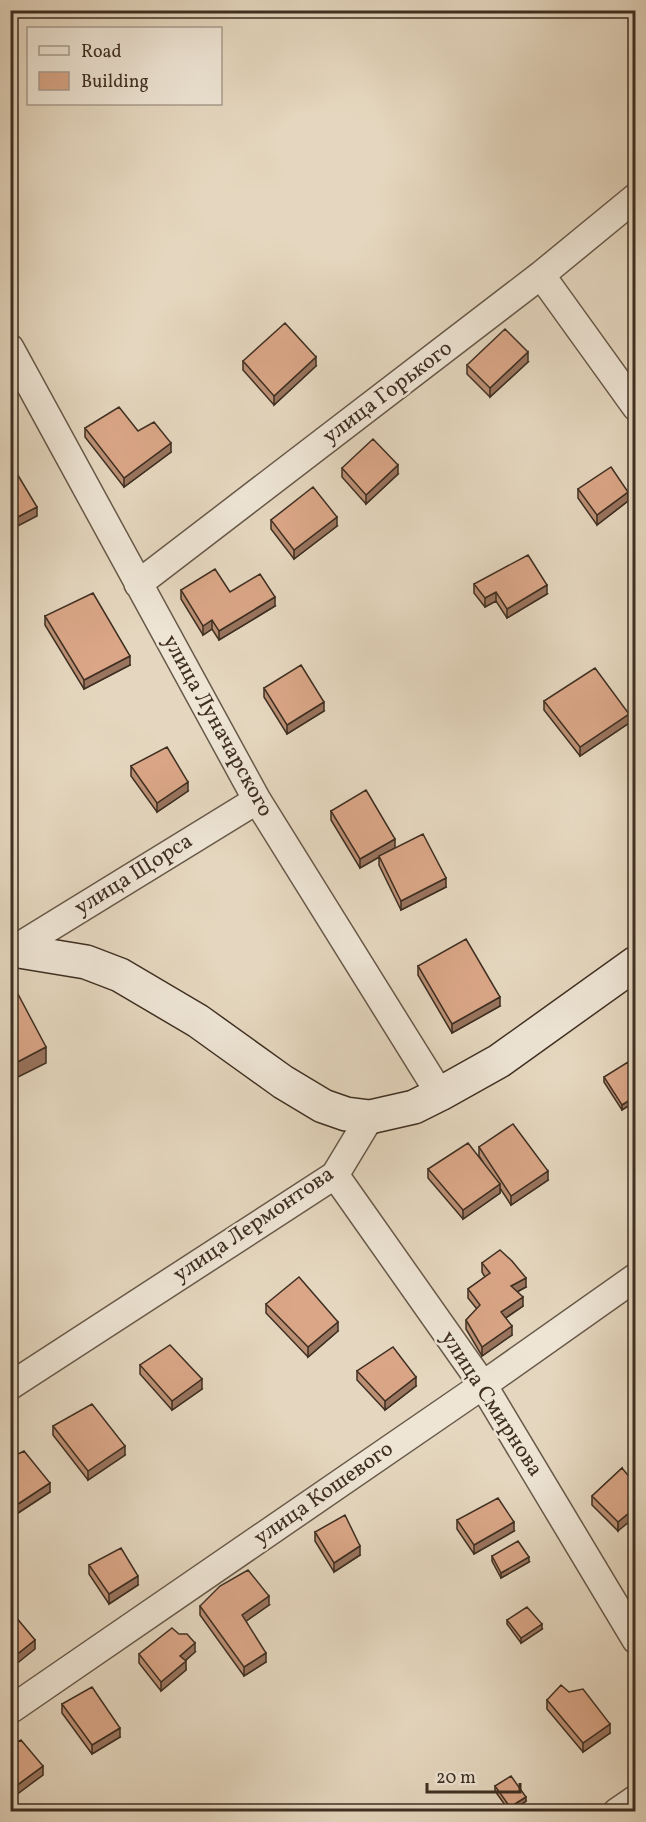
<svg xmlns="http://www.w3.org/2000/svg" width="646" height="1822" font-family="Vollkorn,serif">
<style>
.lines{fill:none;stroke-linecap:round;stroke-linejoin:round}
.street-casing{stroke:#685949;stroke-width:30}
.secondary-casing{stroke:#3f2f22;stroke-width:36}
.street{stroke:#eee5d5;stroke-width:27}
.secondary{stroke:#eee5d5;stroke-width:33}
.wall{fill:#bb8f74;stroke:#3f2f22;stroke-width:1.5}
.shaded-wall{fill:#99745e;stroke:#3f2f22;stroke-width:1.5}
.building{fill:#daa687;stroke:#3f2f22;stroke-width:1.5}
.labels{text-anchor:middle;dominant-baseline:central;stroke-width:5;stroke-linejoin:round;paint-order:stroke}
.street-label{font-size:22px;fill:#3f2f22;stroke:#eee5d5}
</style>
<rect width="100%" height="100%" fill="#e5d7bf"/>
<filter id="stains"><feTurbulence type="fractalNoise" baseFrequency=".00333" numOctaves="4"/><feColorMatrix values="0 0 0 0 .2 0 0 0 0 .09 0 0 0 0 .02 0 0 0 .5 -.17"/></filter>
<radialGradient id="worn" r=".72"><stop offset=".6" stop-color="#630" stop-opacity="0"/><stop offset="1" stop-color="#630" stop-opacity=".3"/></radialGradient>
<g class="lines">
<g class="street-casing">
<path id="street" d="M541,275l95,132
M10,348l247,452 183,294
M138,584l403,-309 95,-78
M13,950l244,-150
M335,1175l148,210 153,255
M10,1386l325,-211 35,-58
M10,1710l473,-325 153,-108
M617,1812l19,-13"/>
</g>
<g class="secondary-casing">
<path id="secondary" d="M10,951l3,-1 73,12 34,13 78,46 85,61 40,24 23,8 24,3 44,-10 26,-13 59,-33 137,-98"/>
</g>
<use href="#street" class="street"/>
<use href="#secondary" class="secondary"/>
</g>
<path class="wall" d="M625,10h11v14l-11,-11z
M243,361l73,5 -42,39 -31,-35z
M528,362l-38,35 -23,-23v-9z
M85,428l53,3 33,21 -47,35 -39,-50z
M342,468l56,6 -32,30 -24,-27z
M578,489l50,12 -31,24 -19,-27z
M271,520l66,6 -43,33 -23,-30z
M474,584l73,10 -40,24 -11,-17 -11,6 -11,-14z
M181,590l49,2 45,14 -56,34 -7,-11 -9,6 -22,-36z
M45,616l85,49 -46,24 -39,-64z
M264,688l60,23 -37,23 -23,-37z
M544,701l85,22 -49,33 -36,-46z
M131,766l57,25 -31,21 -26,-36z
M331,811l64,37 51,39 -45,23 -22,-45v-8l-19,11 -29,-48z
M418,966l82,40 -48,27 -34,-58z
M636,1072v29l-14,9 -18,-28v-5z
M479,1147l69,33 -37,25 -11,-17v5l-37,26 -35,-41v-9l55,-7 -4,-6z
M482,1263l44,24 -9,5 6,14 -17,12 6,17 -30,21 -16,-27v-9l11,-11 -9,-11v-9l17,-12 -3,-5z
M266,1304l72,27 -30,26 -42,-44z
M636,1305v16l-4,-5v-9z
M140,1365l62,24 -30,21 -32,-36z
M357,1371l59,15 -31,24 -28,-30z
M53,1426l72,29 -37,25 -35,-45z
M10,1458l40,34 -35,23 -5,-6z
M622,1468l-4,63 -26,-26v-9z
M457,1520l57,11 -40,23 -17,-25z
M315,1532l45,23 -26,17 -19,-31z
M492,1556l37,6 -28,16 -9,-17z
M89,1565l49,20 -29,19 -20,-30z
M269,1605l-23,16 20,41 -22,14 -44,-61v-9z
M507,1620l35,9 -21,14 -14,-19z
M195,1652l-10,9 1,9 -25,21 -22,-28v-9z
M547,1700l63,33 -27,19 -36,-43z
M62,1704l58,33 -28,17 -30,-41z
M495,1786l31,15 -16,11 -15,-21z"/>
<path class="shaded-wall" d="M528,352v10l-38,35v-9z
M316,357v9l-42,39v-9z
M171,443v9l-47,35v-9z
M398,465v9l-32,30v-9z
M628,492v9l-31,24v-10z
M37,507v9l-27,14v-9z
M337,517v9l-43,33v-9z
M547,585v9l-40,24v-9z
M496,592v9l-11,6v-9z
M275,597v9l-56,34v-9z
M212,620v9l-9,6v-9z
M130,656v9l-46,24v-9z
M324,702v9l-37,23v-9z
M629,714v9l-49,33v-9z
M188,782v9l-31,21v-9z
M395,839v9l-35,20v-9z
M446,878v9l-45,23v-9z
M500,997v9l-48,27v-9z
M46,1047v16l-36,18v-15z
M636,1096v5l-14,9v-5z
M548,1171v9l-37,25v-9z
M500,1184v9l-37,26v-9z
M526,1278v9l-15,8v-9z
M523,1297v9l-22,15v-9z
M338,1322v9l-30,26v-10z
M512,1326v9l-30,21v-9z
M416,1377v9l-31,24v-9z
M202,1379v10l-30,21v-9z
M125,1446v9l-37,25v-9z
M50,1483v9l-35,23v-9z
M636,1507v9l-18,15v-9z
M514,1522v9l-40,23v-9z
M360,1546v9l-26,17v-9z
M529,1557v5l-28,16v-5z
M138,1576v9l-29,19v-10z
M269,1596v9l-27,19v-9z
M542,1624v5l-21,14v-5z
M35,1640v9l-25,20v-9z
M195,1643v9l-15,13v-9z
M266,1653v9l-22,14v-9z
M186,1661v9l-25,21v-9z
M610,1724v9l-27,19v-9z
M120,1728v9l-28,17v-9z
M43,1766v9l-31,23v-9z
M526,1797v4l-16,11v-5z"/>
<path class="building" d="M627,10h9v10z
M285,323l31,34 -42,39 -31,-35z
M505,329l23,23 -38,36 -23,-23z
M119,407l19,24 16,-9 17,21 -47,35 -39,-50z
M373,439l25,26 -32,30 -24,-27z
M10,462l27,45 -27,14z
M611,467l17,25 -31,23 -19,-26z
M313,487l24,30 -43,33 -23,-30z
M528,555l19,30 -40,24 -11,-17 -11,6 -11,-14z
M215,569l15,23 30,-18 15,23 -56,34 -7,-11 -9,6 -22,-36z
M93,593l37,63 -46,24 -39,-64z
M301,665l23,37 -37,23 -23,-37z
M595,668l34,46 -49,33 -36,-46z
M167,747l21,35 -31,21 -26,-37z
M366,790l29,49 -35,20 -29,-48z
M423,834l23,44 -45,23 -22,-45z
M466,939l34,58 -48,27 -34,-58z
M10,979l36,68 -36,19z
M628,1062l8,10v24l-14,9 -18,-28z
M513,1124l35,47 -37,25 -32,-49z
M468,1143l32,41 -37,26 -35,-41z
M500,1250l12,11 14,17 -15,8 12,11 -22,15 11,14 -30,21 -16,-27 14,-15 -12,-16 22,-16 -8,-10z
M299,1277l39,45 -30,25 -42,-43z
M636,1305v7l-4,-5z
M170,1345l32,34 -30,22 -32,-36z
M393,1347l23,30 -31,24 -28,-30z
M92,1404l33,42 -37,25 -35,-45z
M24,1451l26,32 -35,23 -5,-6v-42z
M622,1468l14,17v22l-18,15 -26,-26z
M498,1498l16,24 -40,23 -17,-25z
M345,1515l15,31 -26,17 -19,-31z
M518,1541l11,16 -28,16 -9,-17z
M121,1548l17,28 -29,18 -20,-29z
M248,1570l21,26 -27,19 24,38 -22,14 -44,-61 20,-20z
M527,1607l15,17 -21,14 -14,-18z
M10,1610l25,30 -25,20z
M172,1628l7,6h8l8,9 -15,13 6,5 -25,21 -22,-28z
M561,1685l8,7 14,-3 27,35 -27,19 -36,-43z
M92,1687l28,41 -28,17 -30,-41z
M21,1740l22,26 -31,23 -2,-1v-42z
M511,1776l15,21 -16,10 -15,-21z"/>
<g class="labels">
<g class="street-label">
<text transform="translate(388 393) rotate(-37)">улица Горького</text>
<text transform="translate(217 726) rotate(61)">улица Луначарского</text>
<text transform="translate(134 875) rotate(-32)">улица Щорса</text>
<text transform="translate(254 1225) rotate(-34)">улица Лермонтова</text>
<text transform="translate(491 1404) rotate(57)">улица Смирнова</text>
<text transform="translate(324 1494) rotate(-35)">улица Кошевого</text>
</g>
</g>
<rect width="646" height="1822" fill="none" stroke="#e5d7bf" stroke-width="36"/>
<rect x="12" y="12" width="622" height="1798" fill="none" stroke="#3f2f22" stroke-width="3"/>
<rect x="18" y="18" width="610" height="1786" fill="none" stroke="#3f2f22" stroke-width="1.5"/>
<rect x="27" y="27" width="195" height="78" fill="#eee5d5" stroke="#a89c8d" stroke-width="1.5"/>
<rect x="39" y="46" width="30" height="9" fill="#eee5d5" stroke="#a89c8d" stroke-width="1.5"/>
<text x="81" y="57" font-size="18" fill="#3f2f22">Road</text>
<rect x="39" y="72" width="30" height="18" fill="#daa687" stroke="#a89c8d" stroke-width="1.5"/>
<text x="81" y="87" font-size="18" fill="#3f2f22">Building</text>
<path d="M427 1783v9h93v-9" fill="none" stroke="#3f2f22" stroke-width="3"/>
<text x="436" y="1783" font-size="18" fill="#3f2f22" stroke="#eee5d5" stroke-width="4.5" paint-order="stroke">20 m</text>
<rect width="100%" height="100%" filter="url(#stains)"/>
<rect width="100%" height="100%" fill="url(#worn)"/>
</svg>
